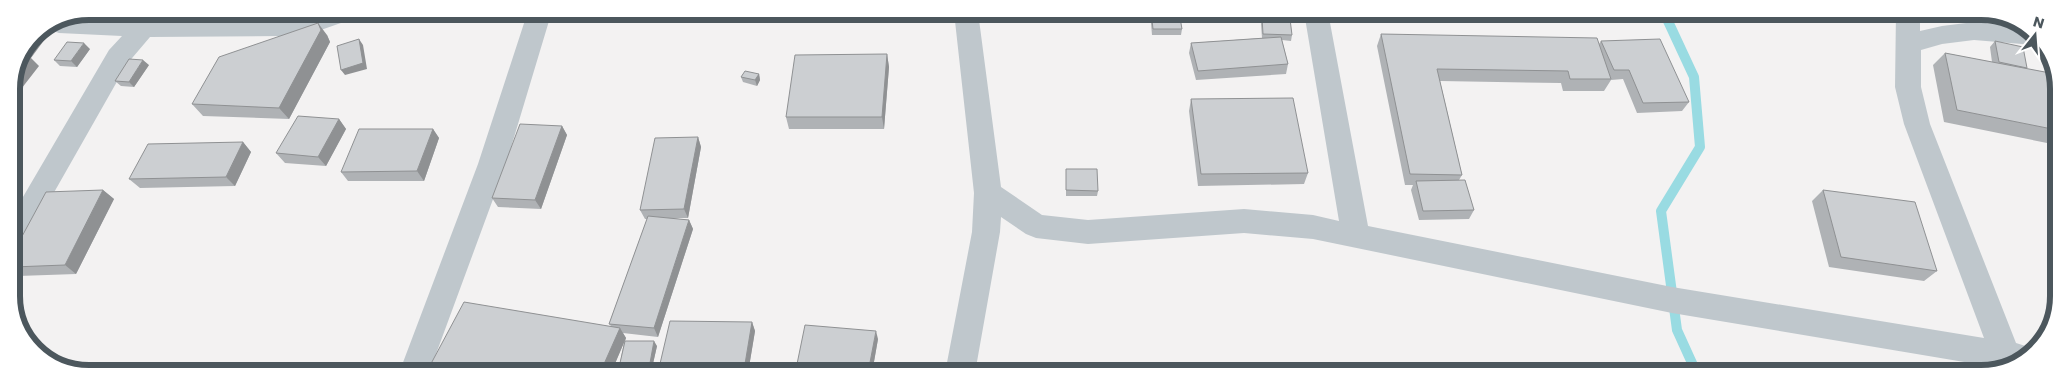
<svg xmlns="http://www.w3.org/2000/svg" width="2070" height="385" font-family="Poppins,sans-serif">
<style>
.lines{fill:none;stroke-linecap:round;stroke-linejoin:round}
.stream{stroke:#99dbe2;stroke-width:10}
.street{fill:#bfc7cc;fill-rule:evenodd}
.wall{fill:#afb2b5}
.shaded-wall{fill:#8f9193}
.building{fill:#cccfd2;stroke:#8f9193}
.rim{fill:none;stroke:#4c575d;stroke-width:6}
</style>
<rect width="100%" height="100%" fill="#f3f2f2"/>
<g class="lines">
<path class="stream" d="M1660,12l7,7 27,58 6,70 -39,64 16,119 20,44"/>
<path class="street" d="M140,11h18l2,8 126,-1 35,-7h40l-3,6 -40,14 -32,5 -136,1 -23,27 -104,183 -10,4v-37l96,-164 13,-14 -63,-3 -9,-3 -1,-2 29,-12 58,3z
M528,11h24l-46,153 -77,209h-30l79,-209z
M954,12h24l23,175 41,28 46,5 156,-11 69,6 26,6 -35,-209h24l40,214 304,61 312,51 -80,-214 -9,-37 1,-75h24v19l22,-5 32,-4 47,4 11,5 8,13 -5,1 -61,-5 -32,4 -21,6v37l9,37 86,219 19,6 -3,5 -32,14 -328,-55 -359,-74 -69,-6 -156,11 -52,-6 -10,-4 -25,-17 -1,15 -25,141h-30l27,-141 2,-39z"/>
</g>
<path class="wall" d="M1150,12h29l3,17 -1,6h-29z
M1262,18l30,17 -1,6 -9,-1 6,24 -2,10 -90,6 -7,-27 2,-10 71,-5 -1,-14z
M1381,34l218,10 2,-3 88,61 -7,9 -45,2 -14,-34 -12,1 -7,11h-41l-2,-8 -121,-2 22,94 -3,5 15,30 -5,9 -50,1 -8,-30 2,-5h-8l-28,-139z
M327,35l3,7 -41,77 -86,-3 -11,-12z
M1995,41l32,28 18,3 6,-5 6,7v65l-5,5 -108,-22 -11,-57 12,-12 47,9 -2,-15z
M90,49l-13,18 -17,-1 -6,-6z
M887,54l2,13 -5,62h-95l-3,-12z
M149,65l-15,22 -13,-1 -6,-5z
M759,74l1,6 -3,6 -14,-4 -2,-5z
M1191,99l117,74 -4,11 -106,2 -9,-75z
M339,119l7,10 -20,37 -41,-3 -9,-10z
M562,126l5,9 -26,74 -43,-2 -6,-9z
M433,129l6,9 -15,43h-76l-7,-9z
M698,137l3,10 -13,71h-17l18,2 4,9 -35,108 -35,-4 3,5 -1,3 32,5 -5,22 -29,-1 -3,-4 4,-21 -13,31h-185l185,-47 -2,-2 38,-105h-2l-5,-9z
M243,142l8,10 -16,34 -95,2 -11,-9z
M1066,169l32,22 -1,5h-31z
M103,190l11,9 -38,75 -58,2 -5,-3v-20z
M1823,190l114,81 -13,10 -95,-14 -17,-66z
M752,322l3,9 -7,42h-86l-3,-5z
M878,339l-6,34h-75l-1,-4z"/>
<path class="shaded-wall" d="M318,23l9,12 3,7 -41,77 -10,-11z
M39,33l6,6 -14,19 8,8 -28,36v-13l9,-21 9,-11 -3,-3 3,-7z
M359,39l4,6 4,24 -22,6 -4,-5z
M84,43l6,6 -13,18 -6,-6z
M887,54l2,13 -5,62 -2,-12z
M143,60l6,5 -15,22 -5,-5z
M759,74l1,6 -3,6 -2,-6z
M339,119l7,10 -20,37 -8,-9z
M562,126l5,9 -26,74 -6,-9z
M433,129l6,9 -15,43 -7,-10z
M698,137l3,10 -13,71 -4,-9z
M243,142l8,10 -16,34 -9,-9z
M103,190l11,9 -38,75 -11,-9z
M689,220l4,9 -35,108 -4,-9z
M752,322l3,9 -7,42h-3l-1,-3z
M620,328l6,10 -15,35h-11z
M876,331l2,8 -6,34h-4z
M654,341l3,5 -5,22 -2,-5z"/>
<path class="building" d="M1151,12h28l3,17h-29z
M1262,18l28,1 2,16 -29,-1z
M318,23l3,7 -42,78 -87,-4 27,-47z
M36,33h3l-10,14 5,-13z
M1381,34l216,4 14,41h-41l-2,-8 -131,-2 25,106 -52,-1z
M1281,37l7,27 -90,7 -7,-28z
M359,39l4,24 -22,7 -4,-24z
M1660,39l29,63 -46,1 -14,-33h-15l-13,-29z
M1995,41l28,6 4,21 -28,-6z
M67,42l17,1 -13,18 -17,-1z
M1945,53l105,20 7,29v28l-100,-20z
M887,54l-5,63h-96l9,-62z
M25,56h4l-9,12z
M129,59l14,1 -14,22 -14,-1z
M2051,67l3,1 3,6v12z
M745,71l14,3 -4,6 -14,-3z
M1293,98l15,75 -107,1 -10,-75z
M298,116l41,3 -21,38 -42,-4z
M520,124l42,2 -27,74 -43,-2z
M359,129h74l-16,42 -76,1z
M698,137l-14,72 -44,1 15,-72z
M243,142l-17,35 -97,2 19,-35z
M1066,169h31l1,22 -32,-1z
M1465,180l9,30 -51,1 -7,-30z
M103,190l-38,75 -52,2v-14l33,-61z
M1823,190l92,12 22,69 -96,-14z
M648,216l41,4 -35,108 -45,-4z
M464,302l156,26 -20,45h-174z
M670,321l82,1 -8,48 -85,-2z
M805,325l71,6 -8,42h-24l-48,-4z
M625,341h29l-4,22h-30z"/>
<path d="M0 0H2070V385H0ZM89 20H1981A69 69 0 0 1 2050 89V296A69 69 0 0 1 1981 365H89A69 69 0 0 1 20 296V89A69 69 0 0 1 89 20Z" fill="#fff" fill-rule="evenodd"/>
<path class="rim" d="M89 20H1981A69 69 0 0 1 2050 89V296A69 69 0 0 1 1981 365H89A69 69 0 0 1 20 296V89A69 69 0 0 1 89 20Z"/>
<g transform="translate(2035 35) rotate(17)" stroke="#ffffff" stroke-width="4" paint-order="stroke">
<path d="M0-4L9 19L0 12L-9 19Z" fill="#4c575d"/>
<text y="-8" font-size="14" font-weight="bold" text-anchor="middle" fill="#4c575d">N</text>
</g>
</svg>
